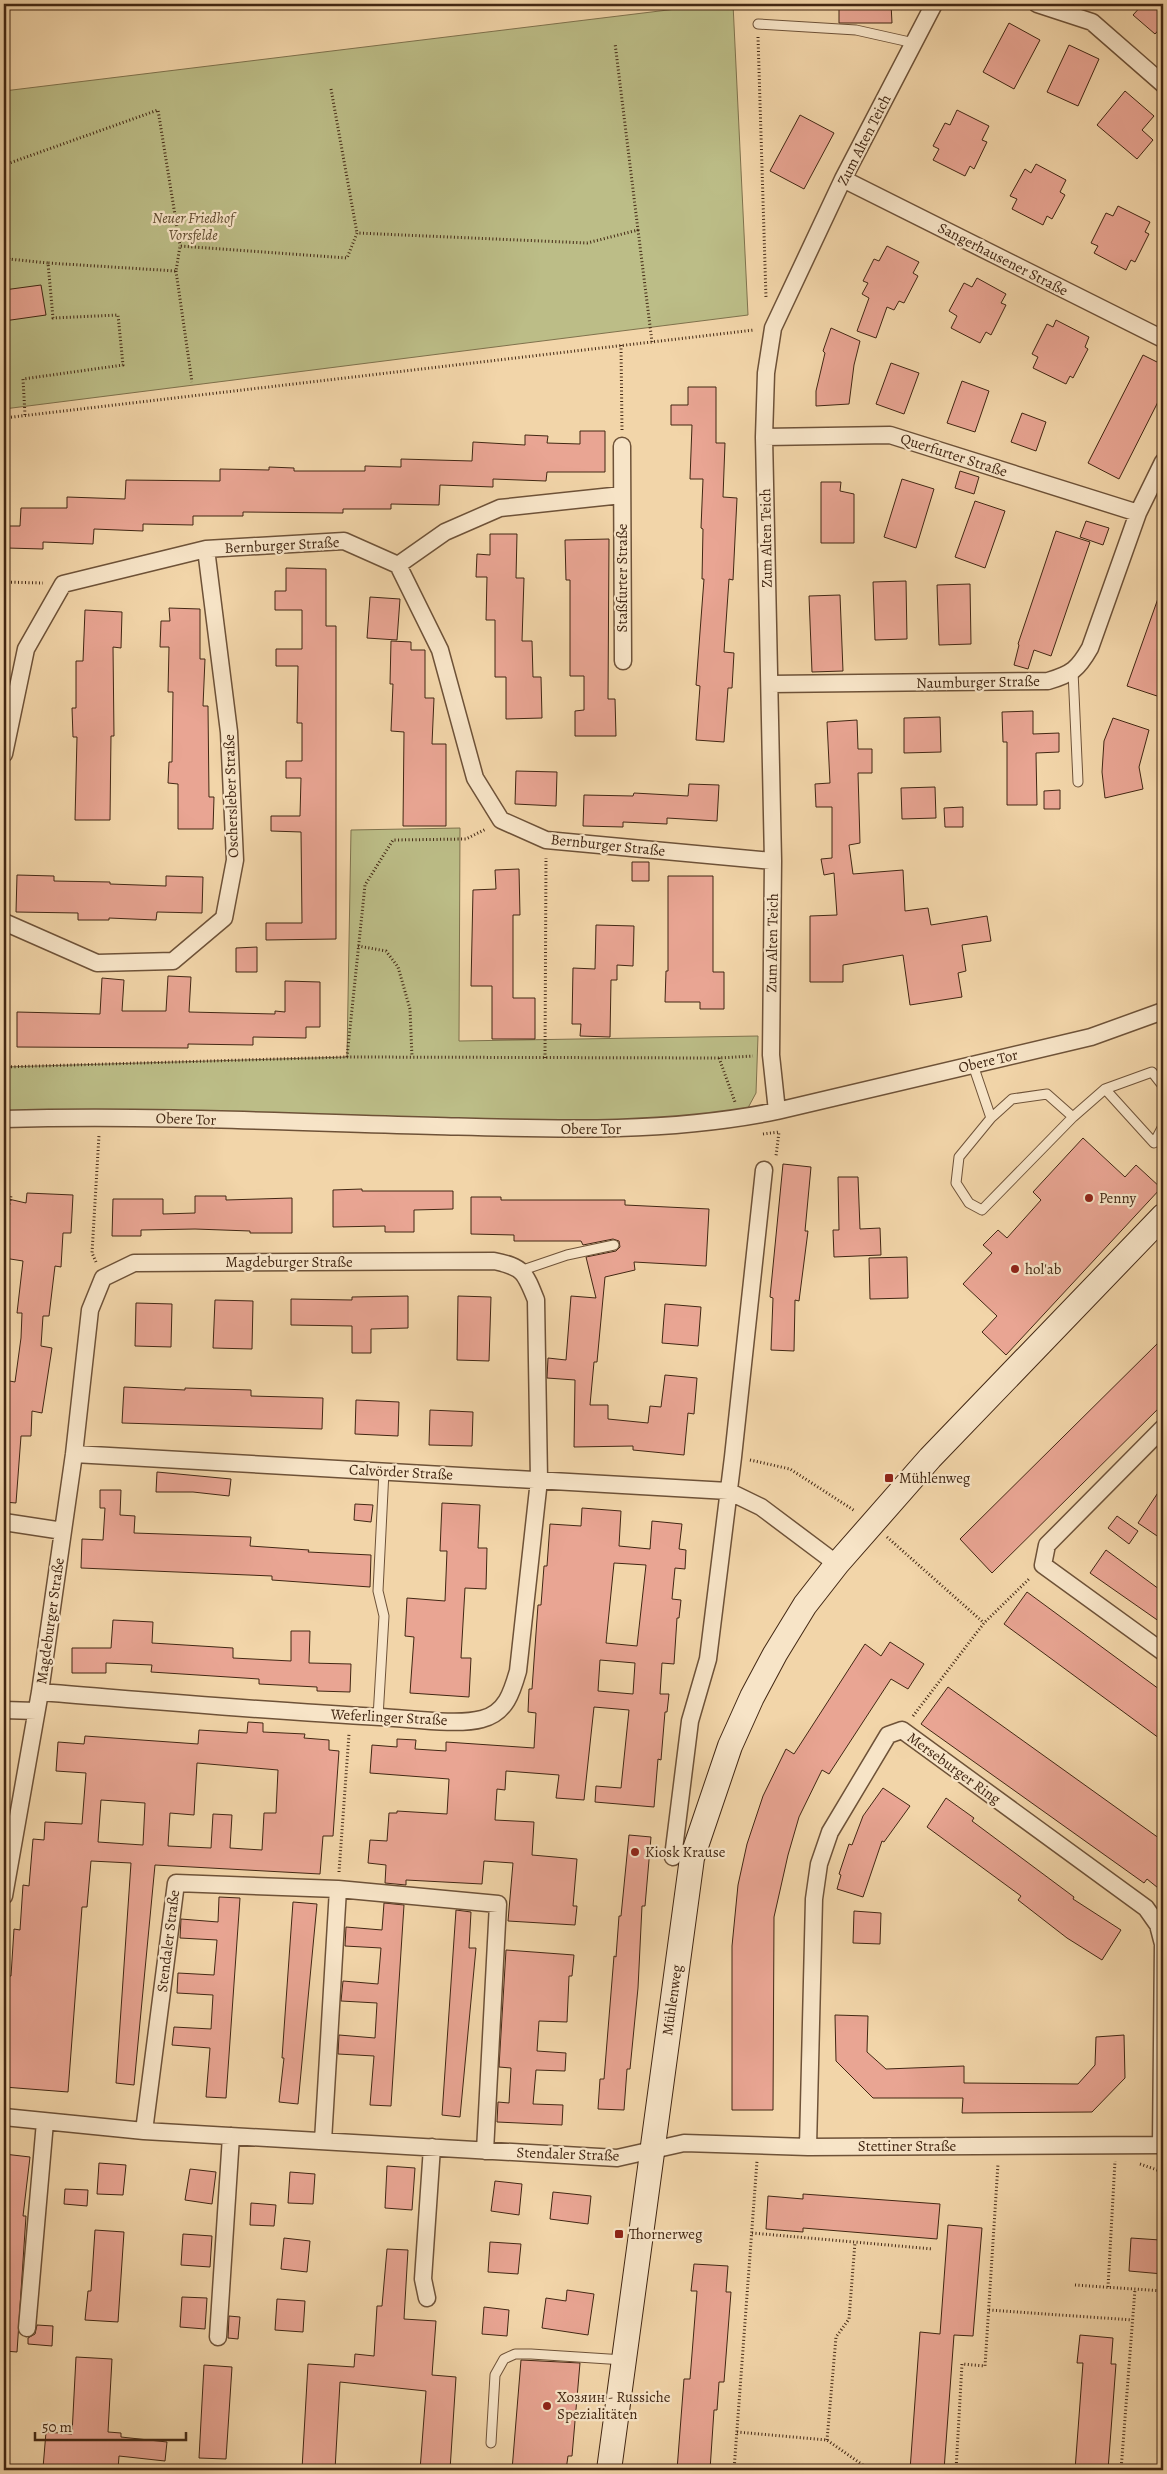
<svg xmlns="http://www.w3.org/2000/svg" width="1167" height="2474" font-family="Alegreya,serif">
<style>
.green{fill:#bcbd87;stroke:#7f724d}
.building{fill:#e9a593;stroke:#422713;fill-rule:evenodd}
.lines{fill:none;stroke-linecap:round;stroke-linejoin:round}
.lane-casing{stroke:#6e5238;stroke-width:11}
.street-casing{stroke:#6e5238;stroke-width:19}
.secondary-casing{stroke:#422713;stroke-width:26}
.path{stroke:#422713;stroke-width:3;stroke-dasharray:1 2.5;stroke-linecap:butt}
.lane{stroke:#f7e4c7;stroke-width:9}
.street{stroke:#f7e4c7;stroke-width:16}
.secondary{stroke:#f7e4c7;stroke-width:24}
.poi-dot{fill:#8f2418;stroke:#f7e4c7;stroke-width:2}
.labels{text-anchor:middle;dominant-baseline:central;stroke-width:4.5;stroke-linejoin:round;paint-order:stroke}
.street-label{font-size:15px;fill:#422713;stroke:#f7e4c7}
.park-label{font-size:15px;font-style:italic;fill:#604c30;stroke:#f7e4c7}
.poi-label{font-size:15px;fill:#422713;stroke:#f7e4c7;text-anchor:start}
</style>
<rect width="100%" height="100%" fill="#f2d5a9"/>
<filter id="stains"><feTurbulence type="fractalNoise" baseFrequency=".004" numOctaves="4"/><feColorMatrix values="0 0 0 0 .2 0 0 0 0 .09 0 0 0 0 .02 0 0 0 .5 -.17"/></filter>
<radialGradient id="worn" r=".72"><stop offset=".6" stop-color="#630" stop-opacity="0"/><stop offset="1" stop-color="#630" stop-opacity=".3"/></radialGradient>
<path class="green" d="M717,4h16l15,311 -744,94v-318z
M460,828l-1,213 299,-5 -2,57 -14,26 -112,10 -626,-14v-48l343,-10 4,-227z"/>
<path class="building" d="M839,4h52l1,19h-53z
M1143,4h20v21l-8,9 -22,-19z
M1009,23l31,17 -26,49 -31,-17z
M1069,45l30,14 -21,47 -31,-14z
M1125,91l29,25 -12,14 11,10 -16,19 -40,-34z
M957,110l32,16 -7,14 5,2 -13,27 -4,-3 -5,10 -32,-16 6,-11 -6,-3 12,-23 5,2z
M800,115l34,18 -30,56 -34,-18z
M1036,164l30,16 -6,12 5,3 -13,24 -5,-3 -4,9 -31,-16 5,-10 -7,-3 15,-27 6,4z
M1118,206l32,16 -5,10 4,2 -14,28 -4,-2 -5,10 -32,-17 4,-7 -7,-3 15,-30 7,3z
M887,246l32,16 -6,11 5,3 -14,27 -5,-2 -5,9 -7,-3 -11,31 -19,-7 12,-33 -7,-4 6,-11 -5,-2 11,-22 5,2z
M977,278l29,16 -5,9 5,2 -15,30 -5,-3 -6,11 -29,-15 6,-12 -8,-5 15,-28 8,4z
M41,285l5,30 -42,6v-31z
M1056,320l33,17 -4,10 3,2 -15,29 -3,-2 -4,8 -33,-16 5,-11 -6,-3 15,-30 6,3z
M831,328l29,13 -6,24 -5,39 -33,2v-15l9,-38 -2,-2z
M1143,355l20,10v27l-44,87 -31,-16z
M891,363l28,10 -15,41 -28,-10z
M962,381l27,10 -14,41 -28,-9z
M688,387h28v56h9l-2,54 14,1 -4,82 -4,-1 -5,73 10,1 -2,35h-4l-4,54 -28,-2 4,-54 -4,-1 8,-106h-2l1,-50 -2,-1 2,-49h-13l2,-54h-21v-20h17z
M1022,413l24,9 -10,29 -25,-9z
M580,431h25v41h-58l-1,9 -53,-2v8l-53,-2 -1,20 -48,-1v5h-48v4l-100,-1v4h-50v9l-50,-1v7l-49,-2 -1,15 -50,-2v7l-36,-1v-22h13l1,-18h46v-11l58,2 1,-19 94,1v-12l49,1v-3l25,1v3h71v-5l36,1v-8l71,2 1,-19 52,3v-10l23,1 -1,7 33,1z
M960,471l19,6 -5,17 -19,-6z
M902,479l32,10 -18,59 -32,-11z
M821,482h20l-1,9 14,3v49h-33z
M975,501l30,10 -20,57 -30,-11z
M1086,521l23,7 -6,17 -23,-8z
M1056,531l34,11 -39,114 -17,-6 -6,19 -14,-4 5,-20 -1,-1z
M490,534h27l-1,44h8l-2,63h10l1,36h8l1,41 -36,1v-42h-11v-57h-9l1,-43h-11l1,-23 13,1z
M609,539l-1,160h7l1,37h-41v-25l9,-1v-34h-14v-96h-4l-1,-40z
M286,568l40,1v57h10v313l-70,1v-17h36l-1,-91 -30,-1v-15h29l1,-38h-15v-17h16v-38h-5l1,-57h-22v-17h26v-39h-27v-19h11z
M906,581l1,58 -32,1 -2,-58z
M970,584l1,60 -32,1 -2,-60z
M1161,590h2v98l-3,9 -33,-11z
M840,595l3,76 -31,1 -3,-76z
M370,597l30,2 -3,41 -30,-2z
M169,608l31,1v50h5l-2,47h5l1,91h5l-1,32h-35v-45l-10,-1 1,-21h3l1,-70h-5l1,-45h-9l1,-26h9z
M85,610l37,2 -1,36 -8,-1 1,89h-3l-1,84h-35l2,-83h-4l-1,-29h4v-47h7z
M391,641l20,1v8h14v48h9l-2,46h14v82h-43l1,-94 -13,-1 2,-47h-3z
M1033,711v23l26,-1v19l-23,1 1,52h-30v-63h-4l-1,-30z
M940,717l1,35 -37,1v-35z
M1113,718l36,12 -10,37 4,22 -38,9 -3,-26 2,-31z
M857,720l1,29h14v24h-14l2,70 -11,2 4,29 50,-4 2,41 23,-3 3,17 56,-9 4,25 -29,4 4,26 -8,2 4,24 -52,8 -7,-50 -60,10v17h-33v-66l27,-1 -3,-42 -10,2 -3,-16 11,-1v-51h-16l-1,-23 15,-1 -3,-61z
M516,771l41,1 -1,34 -41,-2z
M689,784l30,1 -2,36 -50,-3v6l-44,-2v5l-40,-1 1,-31 49,1 1,-3 54,3z
M935,787l1,31 -34,1 -1,-31z
M1060,790v19h-16v-18z
M963,807v20h-18l-1,-19z
M632,862h17v19h-17z
M519,869l1,46h-7v83h22v41h-43v-53h-21l2,-96 23,-1 -1,-19z
M17,875l37,1v5l56,1v2l56,2v-10l37,1 -1,36 -45,-1 -1,8 -47,-2v2h-31v-7l-62,-1z
M668,876h45v96h11v37h-24v-7h-35l1,-31h2z
M596,925l38,1 -1,40 -16,-1v15h-6l-1,57 -30,-1 1,-12h-9l1,-56 22,1z
M257,947v25h-21v-24z
M168,976l23,1 -2,35 86,2v-3l10,1v-31l35,1v45h-14v11l-53,-1v8l-65,-1v4l-171,-1v-35l83,2 2,-36 22,2 -2,31h44z
M1083,1138l42,39 11,-12 25,23 -155,167 -24,-23 15,-16 -34,-32 29,-31 -9,-8 15,-15 9,8 34,-38 -8,-8z
M783,1164l28,3 -6,64h3l-9,70 -4,-1 -1,51 -23,-1 2,-52 -3,-1z
M838,1177h20l2,52 20,-1 1,27 -47,2 -1,-27h6z
M362,1189v2h91v18l-39,1v22h-29v-6l-52,1v-37z
M27,1193l46,2 -2,38h-8l-2,34 -6,-1 -6,50h-6l-2,30 11,2 -10,65 -10,-2 -1,25h-10l-5,67 -12,-1v-122l11,2 6,-44 1,-25h-5l6,-52 -19,-3v-60l22,5z
M195,1196h31v4l66,-2v35h-42v-2l-55,-2 -54,1v6h-29l1,-37h50v15l32,-1z
M471,1197h30v3h124v5l84,4 -3,57 -72,-4 1,8 -30,7 -8,85h-3l-4,43h18v14l40,4 2,-17 11,1 4,-32 32,3 -3,36 -6,-1 -4,42 -51,-5v-4l-59,1 1,-67 -28,-2 1,-20 18,2 5,-64 25,2 -10,-41 30,-6 4,-4 -1,-6 -6,-2 -30,6 -2,-4h-67v-6l-43,-1z
M907,1257l1,41 -38,1 -1,-41z
M408,1296v32l-37,1v24h-19v-27l-61,-1v-26l61,1v-3z
M458,1296l33,1 -2,64 -32,-1z
M215,1300l38,1 -1,48 -39,-1z
M136,1303l36,1 -1,43 -36,-1z
M665,1304l36,3 -3,39 -36,-3z
M1163,1338v66l-171,169 -32,-34z
M124,1387l61,3v-2l66,2v6l72,2 -1,31 -200,-6z
M356,1400l43,2 -1,34 -43,-2z
M430,1410l43,2 -1,34 -43,-1z
M157,1472l74,7 -2,17 -36,-4h-37z
M1163,1485v55l-25,-17z
M100,1490h21l-1,25 15,1 -1,17 117,4 -1,9 59,4 -1,2 63,3 -1,32 -98,-7v-4l-191,-8 1,-29 21,1 2,-32h-5z
M442,1503l38,2 -2,43h9l-1,41 -21,-1 -4,70h10l-2,39 -59,-4 4,-56 -9,-1 2,-38 38,3 2,-50h-7z
M355,1504l18,1 -2,17 -17,-2z
M582,1508l39,3 -2,35 31,3 2,-28 30,3 -3,25 7,1 -1,19 -10,-1 -3,31 9,1 -2,18h-2l-3,46 -12,-1 -2,31h9l-2,18h-2l-4,48 -3,-1 -4,48 -59,-5 1,-16 25,2 8,-78 -35,-3 -10,93 -28,-2 3,-23 -53,-4 -1,19 -8,-1 -2,31 39,2 -2,33 45,4 -4,47h4l-2,19 -67,-4 5,-58 -29,-2 -2,23 -76,-4v5l-21,-2 1,-18 -18,-2 2,-23 17,1 2,-28h8v-2l50,3 2,-35 -79,-6 2,-28 25,2v-8l19,1 -1,9 31,2v-9l88,6 2,-35 -8,-1 1,-23h3l6,-84h3l3,-39h3l3,-42 31,2zM614,1563l32,2 -9,81 -31,-3zM600,1660l35,3 -2,31 -35,-3z
M1117,1516l21,15 -9,13 -21,-16z
M1106,1550l57,42v32l-73,-51z
M1027,1592l136,100v49l-159,-117z
M113,1620l40,2 -1,21 81,5v10l58,3v-30h19l-1,32 42,1 -1,28 -33,-1v-4l-58,-3v-5l-108,-7 1,-7 -46,-2v10h-34v-25h39z
M890,1642l34,22 -16,25 -17,-10 -62,95 -7,-4 -23,47 -11,38 -14,62 -1,193h-41v-164l6,-61 9,-41 16,-48 23,-47 8,5 71,-110 16,12z
M948,1687l215,154v51l-16,-13 -3,4 -223,-159z
M248,1722l15,1v9l42,2 -1,4 25,2v10l10,1 -6,85h-10l-3,38 -165,-9 -21,220 -18,-2 15,-220 -40,-2 -4,46h-5l-14,185 -64,-5v-81l2,-30h5l3,-47 6,1 3,-45 6,1 4,-47 11,1 1,-18 37,2 4,-51 -30,-2 2,-29 26,2 1,-8 113,8 1,-14 48,3zM197,1763l81,7 -2,43h-12l-2,37 -32,-2 2,-33 -19,-1 -2,34 -43,-2 2,-33 24,2zM101,1800l44,3 -2,42 -45,-3z
M883,1788l27,18 -26,36 -2,-1 -19,56 -26,-8 4,-14 -2,-1 10,-30 3,1 11,-29z
M946,1798l28,20 -2,3 102,76 -1,2 48,31 -19,30 -35,-22 -49,-38 3,-4 -94,-69z
M629,1835l22,2 -6,69h-3l-4,82 -8,81h-3l-3,41 -26,-1 2,-30h4l10,-123 2,1 3,-41h2z
M219,1897l21,1 -14,200 -20,-1 4,-49 -38,-3 2,-18 37,2 2,-34 -36,-2 1,-20 36,2 3,-35 -37,-2 1,-19 37,3z
M293,1902l24,2 -19,200 -19,-2 5,-44h-2z
M384,1903l20,2 -13,201 -21,-1 4,-49 -36,-2 1,-19 36,3 2,-35 -36,-2 2,-20 35,3 3,-36 -36,-2 1,-19 36,3z
M456,1910l15,2 -2,36h7l-16,169 -18,-2z
M854,1911l27,2 -1,31 -27,-1z
M506,1950l68,5 -2,21h-3l-2,46 -28,-1 -2,30 29,2 -1,18 -29,-1 -3,34 30,1 -1,20 -65,-3 1,-20 11,1 2,-35 -12,-1z
M835,2015l33,1 -1,36 19,17 78,-3v17l114,1 17,-19 1,-28 28,-2 1,43 -33,34 -130,1 1,-15h-90l-37,-37z
M4,2154l26,3 -7,59h3l-9,136 -13,-1z
M99,2163l27,2 -3,30 -26,-1z
M387,2166l28,2 -3,42 -27,-2z
M190,2169l26,3 -4,32 -27,-4z
M290,2172l25,2 -2,30 -25,-1z
M495,2181l27,3 -3,31 -28,-4z
M65,2189l23,1 -1,16 -23,-2z
M553,2192l38,4 -3,28 -38,-5z
M803,2194l137,10 -3,35 -134,-11v4l-37,-3 2,-33 35,3z
M251,2203l25,2 -2,21 -24,-1z
M948,2225l34,3 -9,108 -19,-1 -10,135h-34l10,-138 20,2z
M95,2230l29,2 -6,90 -33,-2 3,-29h3z
M183,2234l29,2 -2,31 -29,-2z
M284,2238l26,3 -3,31 -26,-3z
M1131,2238l29,2 -1,5h4v29l-34,-3z
M490,2242l31,2 -3,30 -30,-2z
M387,2249l21,1 -4,69 32,2 -4,54 24,2 -6,93h-30l6,-79 -86,-9 -5,88 -33,-1 6,-105 46,3 1,-13 19,2 3,-50h5z
M694,2264l34,2 -2,26h5l-7,90h-5l-2,28h-3l-4,60h-33l7,-91h6l7,-88h-6z
M567,2290l27,4 -6,41 -46,-7 4,-30 20,3z
M182,2297l25,1 -2,31 -25,-2z
M277,2299l28,2 -2,31 -28,-2z
M484,2307l25,3 -2,26 -25,-2z
M229,2316l11,1 -2,22 -10,-1z
M37,2325l16,1 -1,20 -24,-2v-6l7,-4z
M1080,2335l33,3 -2,26h5l-8,106h-33l8,-107h-6z
M76,2357l36,2 -4,73 13,1v4l46,5 -2,19 -46,-5 -1,14 -75,-2 3,-36 26,2z
M521,2360l59,3 -8,93h-4l-2,14h-54z
M204,2365l28,2 -6,92 -27,-1z"/>
<g class="lines">
<g class="lane-casing">
<path id="lane" d="M758,24l98,6 58,13
M1073,671l5,111
M973,1065l18,53
M1105,1089l49,54 9,-17
M1073,1117l-26,-23 -35,5 -21,19 -32,39 -3,26 13,20 13,7 91,-93 32,-28 47,-17 11,14
M520,1271l47,-16 47,-10
M378,1717l6,-101 -6,-25 6,-120
M491,2443l4,-68 9,-16 11,-5h16l93,6"/>
</g>
<g class="street-casing">
<path id="street" d="M1037,4l55,18 71,62
M843,179l320,160
M764,437l126,-2 248,78
M622,446l1,215
M398,565l47,-33 55,-24 122,-13
M770,684l278,-3c24,-7 30,-12 42,-33l48,-135 25,-51
M4,754l22,-105 37,-65 143,-35 138,-8 54,24 42,85 35,128 26,42 45,20 227,21
M4,922l93,41 76,-2 51,-43 11,-58 -6,-128 -23,-183
M777,1111l-6,-56 2,-194 -9,-424 2,-64 7,-45 70,-149 91,-175
M4,1119c144,-4 288,3 432,7 113,3 228,8 341,-15l314,-74 72,-26
M1163,1428l-116,117 -4,20 120,87
M74,1454l654,37 33,16 76,57
M4,1522l59,9
M4,1710l32,1
M673,1857l17,-136 18,-62 25,-202 31,-287
M4,1896l36,-204 34,-238 16,-144 13,-32 31,-15 360,-2c29,6 31,11 42,39l3,180 -21,191c-6,21 -12,42 -36,48 -25,7 -75,-1 -102,-2 -114,-6 -227,-16 -340,-25
M4,2117l140,14 473,27 67,-15 124,4 355,-2
M144,2131l32,-248 162,6 160,15 -13,247
M323,2141l15,-252
M808,2147l6,-248 5,-35 11,-32 58,-97 14,-5 244,178 12,17 5,19 -2,201
M427,2298l-4,-19 9,-132
M27,2328l18,-206
M218,2337l13,-201"/>
</g>
<g class="secondary-casing">
<path id="secondary" d="M609,2470l83,-612 38,-112 22,-49 23,-43 30,-49 32,-41 93,-106 233,-242"/>
</g>
<path class="path" d="M758,37l8,261
M331,89l26,144
M4,165l154,-55 22,136
M638,230l14,112
M4,236h2l3,23 39,4
M176,271l16,111
M621,345l1,85
M25,415l-2,-36 100,-14 -5,-50 -65,3 -5,-55 128,8 4,-25 167,12 10,-25 230,10 51,-13 -23,-187
M4,418l750,-88
M4,582l39,1
M358,946l28,5 12,16 12,42 2,48
M347,1057l18,-172 28,-45 73,-1 20,-10
M545,1058l1,-200
M719,1058l16,44
M4,1067l343,-10 372,1 34,-2
M763,1134l16,-2 -3,24
M4,1228l7,-32
M96,1262l-4,-9 7,-118
M750,1460l40,9 65,42
M887,1537l97,86
M913,1716l71,-93 46,-45
M339,1872l10,-138
M1140,2164l23,8
M752,2233l181,16
M1075,2285l88,6
M1108,2287l7,-126
M989,2310l143,10
M737,2432l90,8 43,30
M827,2440l9,-103 13,-18 6,-77
M734,2470l23,-309
M956,2470l6,-106 23,2 13,-202
M1121,2470l14,-181"/>
<use href="#lane" class="lane"/>
<use href="#street" class="street"/>
<use href="#secondary" class="secondary"/>
</g>
<g class="poi-dot">
<circle cx="1089" cy="1198" r="5"/>
<circle cx="1015" cy="1269" r="5"/>
<rect x="884" y="1473" width="10" height="10" rx="2.5"/>
<circle cx="635" cy="1852" r="5"/>
<rect x="614" y="2229" width="10" height="10" rx="2.5"/>
<circle cx="547" cy="2406" r="5"/>
</g>
<g class="labels">
<g class="street-label">
<text transform="translate(864 140) rotate(-63)">Zum Alten Teich</text>
<text transform="translate(1003 259) rotate(27)">Sangerhausener Straße</text>
<text transform="translate(954 455) rotate(18)">Querfurter Straße</text>
<text transform="translate(766 538) rotate(-91)">Zum Alten Teich</text>
<text transform="translate(282 545) rotate(-3)">Bernburger Straße</text>
<text transform="translate(622 578) rotate(-90)">Staßfurter Straße</text>
<text transform="translate(978 682) rotate(-1)">Naumburger Straße</text>
<text transform="translate(231 796) rotate(-92)">Oschersleber Straße</text>
<text transform="translate(608 845) rotate(6)">Bernburger Straße</text>
<text transform="translate(772 943) rotate(-89)">Zum Alten Teich</text>
<text transform="translate(988 1061) rotate(-13)">Obere Tor</text>
<text transform="translate(186 1119) rotate(2)">Obere Tor</text>
<text x="591" y="1129">Obere Tor</text>
<text x="289" y="1262">Magdeburger Straße</text>
<text transform="translate(401 1472) rotate(3)">Calvörder Straße</text>
<text transform="translate(50 1621) rotate(-82)">Magdeburger Straße</text>
<text transform="translate(389 1717) rotate(3)">Weferlinger Straße</text>
<text transform="translate(954 1768) rotate(36)">Merseburger Ring</text>
<text transform="translate(168 1941) rotate(-83)">Stendaler Straße</text>
<text transform="translate(672 2000) rotate(-82)">Mühlenweg</text>
<text x="907" y="2146">Stettiner Straße</text>
<text transform="translate(568 2154) rotate(2)">Stendaler Straße</text>
</g>
<g class="park-label">
<text x="193" y="218">Neuer Friedhof<tspan x="193" dy="17">Vorsfelde</tspan></text>
</g>
<g class="poi-label">
<text x="1099" y="1198">Penny</text>
<text x="1025" y="1269">hol'ab</text>
<text x="899" y="1478">Mühlenweg</text>
<text x="645" y="1852">Kiosk Krause</text>
<text x="629" y="2234">Thornerweg</text>
<text x="557" y="2397">Хозяин - Russiche<tspan x="557" dy="17">Spezialitäten</tspan></text>
</g>
</g>
<rect width="1167" height="2474" fill="none" stroke="#f2d5a9" stroke-width="20"/>
<rect x="5" y="5" width="1157" height="2464" fill="none" stroke="#422713" stroke-width="2.5"/>
<rect x="10" y="10" width="1147" height="2454" fill="none" stroke="#422713"/>
<path d="M35 2432v8h151v-8" fill="none" stroke="#422713" stroke-width="2.5"/>
<text x="42" y="2432" font-size="15" fill="#422713" stroke="#f7e4c7" stroke-width="4" paint-order="stroke">50 m</text>
<rect width="100%" height="100%" filter="url(#stains)"/>
<rect width="100%" height="100%" fill="url(#worn)"/>
</svg>
